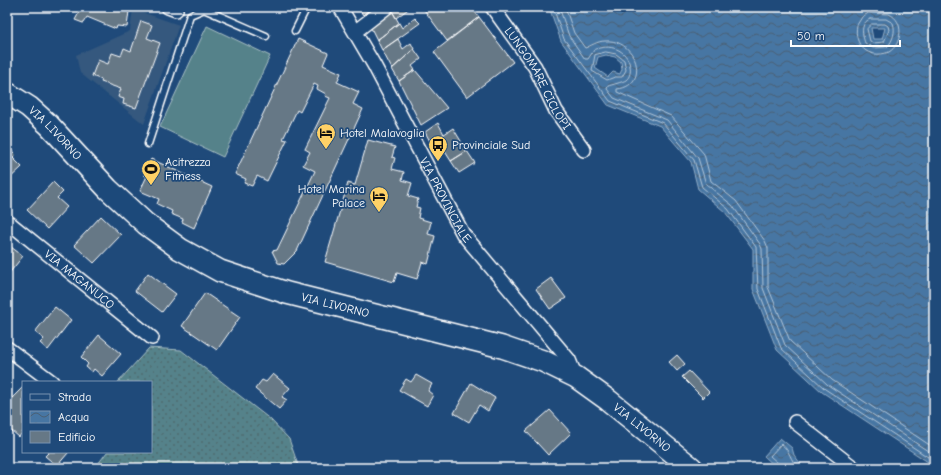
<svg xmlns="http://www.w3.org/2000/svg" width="941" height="475" font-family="'Comic Neue',sans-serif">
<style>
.built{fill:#34587e}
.grass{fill:url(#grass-dots);stroke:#aac0c4}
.garden{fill:#54828a;stroke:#aac0c4}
.water{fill:url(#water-waves);stroke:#91adc8;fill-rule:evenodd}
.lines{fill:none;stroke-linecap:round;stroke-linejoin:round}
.shore{stroke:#b5c8da;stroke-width:1}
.building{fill:#667886;stroke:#fff}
.lane-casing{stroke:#fff;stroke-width:9}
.street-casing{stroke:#fff;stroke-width:16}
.primary-casing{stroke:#fff;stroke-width:24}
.lane{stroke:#1f4a7a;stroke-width:6}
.street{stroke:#1f4a7a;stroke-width:13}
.primary{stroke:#1f4a7a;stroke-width:21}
.labels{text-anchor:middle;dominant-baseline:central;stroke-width:3.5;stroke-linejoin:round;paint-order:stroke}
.street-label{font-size:12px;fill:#fff;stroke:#1f4a7a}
.poi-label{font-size:12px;fill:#fff;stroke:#1f4a7a;text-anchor:start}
</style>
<defs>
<pattern id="grass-dots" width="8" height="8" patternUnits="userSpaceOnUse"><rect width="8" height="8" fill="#54828a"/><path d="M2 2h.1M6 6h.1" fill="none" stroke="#506a6e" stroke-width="1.8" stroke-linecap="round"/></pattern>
<pattern id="water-waves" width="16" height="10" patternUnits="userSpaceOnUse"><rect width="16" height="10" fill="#4776a3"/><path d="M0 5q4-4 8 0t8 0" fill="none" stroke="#4a5f73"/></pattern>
</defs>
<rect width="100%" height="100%" fill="#1f4a7a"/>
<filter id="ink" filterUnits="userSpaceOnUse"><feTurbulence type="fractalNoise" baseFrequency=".025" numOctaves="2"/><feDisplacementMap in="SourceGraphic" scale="8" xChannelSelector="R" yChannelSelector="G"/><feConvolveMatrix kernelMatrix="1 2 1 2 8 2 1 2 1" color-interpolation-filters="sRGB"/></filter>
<g filter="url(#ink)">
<path class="built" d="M133,9l46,16 -35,99 -64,-51 -4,-18 54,-24z"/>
<path class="grass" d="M149,348l32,2 90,70 18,19 10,29 -110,-1 -3,1h-91l12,-16h44v-70h-33z"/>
<path class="garden" d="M207,26l63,30 -47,101 -63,-30z"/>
<path class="water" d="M549,7h385v459l-112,-74 -45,-42 -24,-61v-40l-28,-37 -27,-23 -7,-27 -31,-36 -52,-21 -47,-64zM871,28h14l-3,11h-9zM606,55l9,2 6,5 1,7 -2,5 -7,-2 -5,5 -13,-9 3,-11z
M780,438l12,10 2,7 10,13h-27l-13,-12z"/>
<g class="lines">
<path class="shore" d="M553,7l11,32 46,62 53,22 31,37 8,27 26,22 28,38 2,42 23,59 44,41 109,72
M559,7l10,29 16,23h3l6,-9c15,-7 33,-1 36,16 1,5 0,11 -4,14 -3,2 -15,5 -18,6l-1,3 7,9 53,22 31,38 8,26 26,21 28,39 2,5 1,39 22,57 43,40 106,70
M565,7l9,26 11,15c6,-2 12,-7 20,-7 32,-3 46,45 12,48v3l54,24 33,38 7,27 25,20 29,40 3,7v39l22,54 42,39 102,68
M869,13l20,1c16,7 13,30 0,38 -21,8 -36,-7 -32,-27l5,-8z
M870,19h16l7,4c3,8 0,18 -6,24l-14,1 -8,-5c-3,-9 -5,-20 5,-24z
M872,24h13l3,2 1,4 -5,12 -11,1 -3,-2 -3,-12z
M606,52l10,2 8,6 2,10 -4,7h-7l-8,3 -15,-9 3,-16z
M779,468v-4l-9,-8 11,-12c9,6 9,16 17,24"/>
</g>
<path class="building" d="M82,7h31l16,4 -2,16 -10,-1 -1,3 -29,-12 -4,6 -8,-3z
M358,7h15l-10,8z
M373,7h9l-16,13 -3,-5z
M394,7h17l-15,11 -5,-9z
M422,7h49l8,10 -32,24z
M391,9l8,14 -22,17 -7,-14z
M479,17l34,45 -46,35 -33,-45z
M415,18l5,5 -38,27 -5,-10 22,-17 3,5z
M141,21l11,4 -5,13 13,5 -24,65 -13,-4 1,-5 -6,-2 3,-8 -20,-7 1,-2 -10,-4 6,-16 10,4 4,-11 9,3 3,-8 7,3z
M298,39l30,14 -5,12 18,8 -4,9 22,10 -6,12 10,5 -66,142 -13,13 -6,-1 -6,-12 5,-1 38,-79 -12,-6 7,-13 -5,-3 25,-51 -5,-2 1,-2 -9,-5 1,-3 -4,-2 -14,28 -3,-2 -14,29 4,1 -20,41 -10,-5 -5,10 -8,-3 2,-4 -11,-5z
M398,39l5,10 8,-6 3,6 -22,20 -10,-19z
M414,49l7,10 -9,7 3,4 -16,11 -7,-12z
M415,70l32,38 -26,17 -22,-44z
M438,123l6,11 -13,9 -6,-11z
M453,128l14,23 -16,10 -14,-22z
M368,140l27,7 -3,10 3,1 -3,11 12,3 -2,8 10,3 -4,13 10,3 -2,8 4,1 -2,10 13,4 -3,12 7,2 -7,28 -6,-2 -5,17 -20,-6 -3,9 -69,-20 23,-79 7,2z
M7,146l9,9 -9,9z
M467,151l8,12 -16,10 -8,-12z
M13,158l9,9 -15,14v-17z
M151,159l61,28 -18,41 -12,-6 1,-3 -12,-5 1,-3 -15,-7 2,-5 -19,-8 7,-15 -3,-1z
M53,182l10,10 -6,6 10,9 -20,22 -20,-19z
M101,216l20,19 -27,28 -20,-18z
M11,247l12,9 -16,20v-23z
M148,273l28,21 -14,18 -27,-21z
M551,278l15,20 -16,11 -14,-20z
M205,293l35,24 -23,33 -35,-24z
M55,307l16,13 -23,30 -8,-7 4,-4 -9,-7z
M99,335l22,19 -19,22 -8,-7 -2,3 -6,-5 2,-3 -7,-7z
M677,355l8,9 -8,7 -8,-9z
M689,371l20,21 -6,6 -21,-21z
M273,374l17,14 -8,9 5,3 -8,9 -24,-20 7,-9 4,2z
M416,375l16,9 -4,7 5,4 -6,11 -28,-16 7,-11 5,3z
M471,383l24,15 -7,13 -9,-6 -10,17 -15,-9z
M23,387v44l-4,6 -7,-6 -2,2 -3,-2 2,-6 -2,-2v-20z
M550,410l21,23 -23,22 -22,-24z
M49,452h19v1l-11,13 -12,-10z"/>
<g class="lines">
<g class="lane-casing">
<path id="lane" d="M295,31l12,-24
M148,144l42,-129 14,-6 62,27"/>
</g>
<g class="street-casing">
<g id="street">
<path d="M168,7l8,3"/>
<path id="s1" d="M340,7l34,58 89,169 106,126 7,17"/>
<path id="s2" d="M492,7l43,60 21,44 28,39"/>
<path d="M356,31l31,-24"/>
<path id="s3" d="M7,221l145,117"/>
<path d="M7,348l45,34"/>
<path d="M795,422l59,46"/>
</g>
</g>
<g class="primary-casing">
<g id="primary">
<path id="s4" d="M7,93l22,14 20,18 59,64 38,35 34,25 40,22 67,22 215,54 41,14 33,16 32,23 84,68"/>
</g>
</g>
<use href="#lane" class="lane"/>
<use href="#street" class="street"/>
<use href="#primary" class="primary"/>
</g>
</g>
<defs>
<g id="hotel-pin" transform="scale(1)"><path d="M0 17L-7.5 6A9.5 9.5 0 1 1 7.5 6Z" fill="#ffd166" stroke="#1f4a7a"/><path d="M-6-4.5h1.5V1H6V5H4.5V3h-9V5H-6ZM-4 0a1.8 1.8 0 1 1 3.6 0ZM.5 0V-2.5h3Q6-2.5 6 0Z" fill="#111"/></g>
<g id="bus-pin" transform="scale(1)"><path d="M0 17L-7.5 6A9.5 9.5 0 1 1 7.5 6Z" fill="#ffd166" stroke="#1f4a7a"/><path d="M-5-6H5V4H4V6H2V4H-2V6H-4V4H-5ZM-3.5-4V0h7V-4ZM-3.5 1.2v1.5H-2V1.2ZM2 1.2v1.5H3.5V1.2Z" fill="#111"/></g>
<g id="stadium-pin" transform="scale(1)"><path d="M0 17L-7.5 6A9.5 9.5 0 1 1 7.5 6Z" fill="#ffd166" stroke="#1f4a7a"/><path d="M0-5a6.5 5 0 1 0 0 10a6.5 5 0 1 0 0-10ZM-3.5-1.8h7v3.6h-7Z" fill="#111"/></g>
</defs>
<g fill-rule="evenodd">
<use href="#hotel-pin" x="326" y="133"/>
<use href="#bus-pin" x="438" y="145"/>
<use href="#stadium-pin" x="151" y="169"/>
<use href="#hotel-pin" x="379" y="196"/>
</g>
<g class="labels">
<g class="street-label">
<text stroke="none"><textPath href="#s2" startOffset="85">LUNGOMARE CICLOPI</textPath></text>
<text stroke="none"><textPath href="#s4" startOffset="63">VIA LIVORNO</textPath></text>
<text stroke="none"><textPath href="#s1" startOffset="220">VIA PROVINCIALE</textPath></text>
<text stroke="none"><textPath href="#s3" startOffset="93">VIA MAGANUCO</textPath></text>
<text stroke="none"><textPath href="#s4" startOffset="400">VIA LIVORNO</textPath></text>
<text stroke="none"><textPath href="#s4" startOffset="735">VIA LIVORNO</textPath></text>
</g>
<g class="poi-label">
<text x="340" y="133">Hotel Malavoglia</text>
<text x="452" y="145">Provinciale Sud</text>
<text x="165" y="162">Acitrezza<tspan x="165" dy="14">Fitness</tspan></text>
<text x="365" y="189" text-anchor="end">Hotel Marina<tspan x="365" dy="14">Palace</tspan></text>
</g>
</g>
<rect width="941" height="475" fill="none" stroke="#1f4a7a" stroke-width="24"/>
<rect x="12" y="12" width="917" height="451" fill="none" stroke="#fff" stroke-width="1.5" filter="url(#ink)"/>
<rect x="22" y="381" width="130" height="72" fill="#1f4a7a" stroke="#7992af"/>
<rect x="30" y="394" width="20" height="6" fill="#1f4a7a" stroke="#7992af"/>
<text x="58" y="401" font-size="12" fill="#ffffff">Strada</text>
<rect x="30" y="411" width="20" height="12" fill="url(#water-waves)" stroke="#7992af"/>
<text x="58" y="421" font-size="12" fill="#ffffff">Acqua</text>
<rect x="30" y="431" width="20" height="12" fill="#667886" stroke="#7992af"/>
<text x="58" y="441" font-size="12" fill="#ffffff">Edificio</text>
<path d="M791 40v6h109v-6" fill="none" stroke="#ffffff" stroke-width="2"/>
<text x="797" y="40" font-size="12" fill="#ffffff" stroke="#1f4a7a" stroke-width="3" paint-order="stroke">50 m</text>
</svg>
